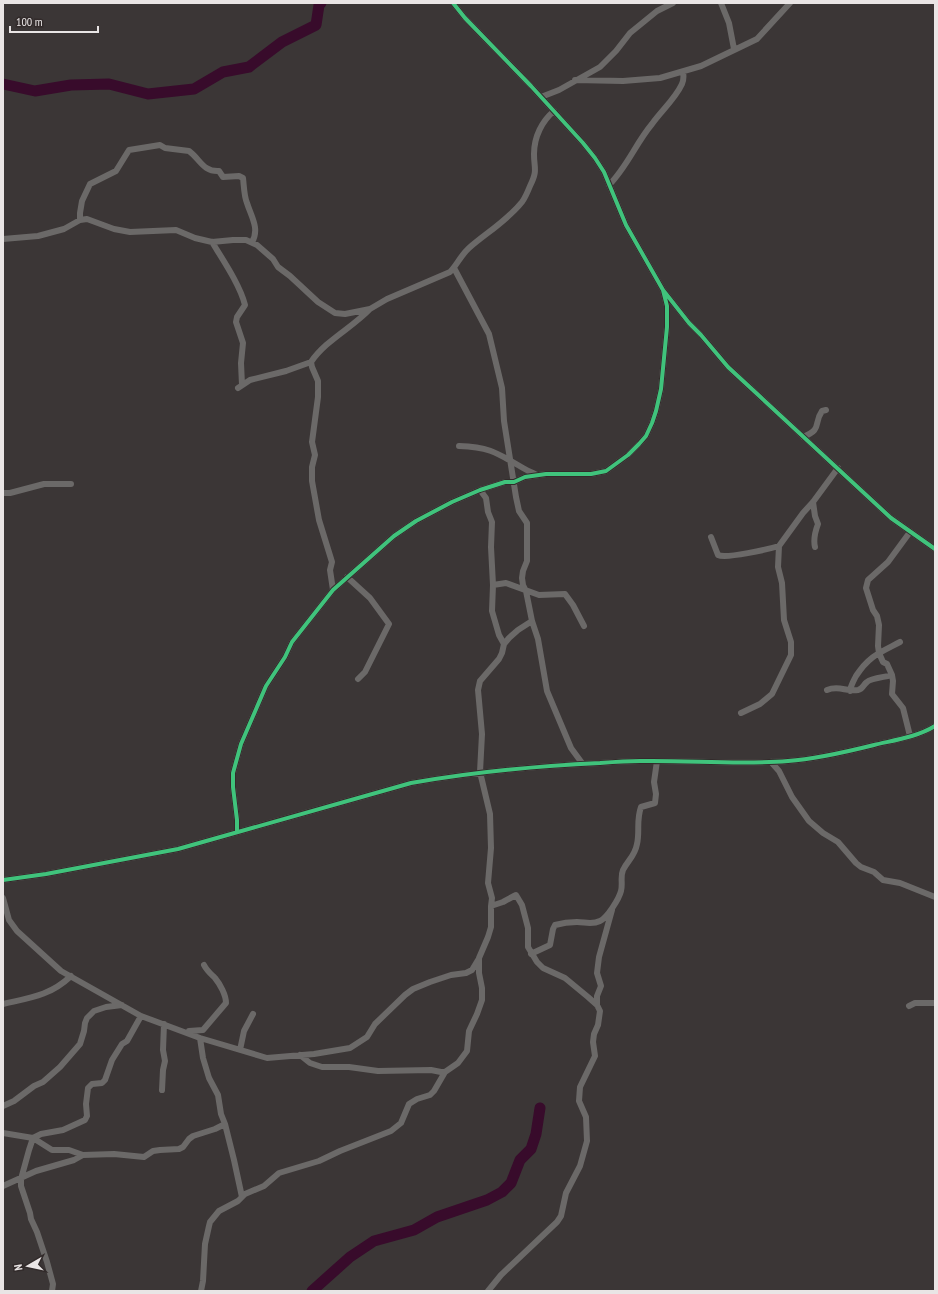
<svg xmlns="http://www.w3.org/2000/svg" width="938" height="1294" font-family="'PT Sans Narrow',sans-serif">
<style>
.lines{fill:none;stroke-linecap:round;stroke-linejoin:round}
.river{stroke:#380b2b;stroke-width:11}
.minor{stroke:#6b6968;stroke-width:6}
.cycleway-casing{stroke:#322b2b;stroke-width:6}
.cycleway{stroke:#40c37c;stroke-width:4}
</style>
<rect width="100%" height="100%" fill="#3b3636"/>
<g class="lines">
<path class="river" d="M3,84l32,7 36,-6 38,-1 39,10 46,-5 29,-17 26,-5 33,-25 34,-17 3,-20 2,-2
M312,1291l38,-34 24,-16 40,-11 23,-13 50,-17 15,-8 9,-9 9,-23 11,-11 5,-15 4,-26"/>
<path class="minor" d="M453,3l12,15 66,68 52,57 12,15 9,14 22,53 37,65 26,33 12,12 27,32 163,151 44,31
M721,3l8,20 5,26
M575,80l48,1 37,-3 41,-12 56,-27 33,-36
M541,97l18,-7 41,-23 16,-16 14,-18 27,-22 16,-8
M609,185c18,-18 27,-42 43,-61 10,-14 23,-25 30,-40 2,-5 2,-7 1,-12
M80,220v-7l2,-12 8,-17 26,-13 13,-21 31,-5 5,3 24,3c11,8 14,21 30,20l4,6 16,-1 4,2c1,8 1,18 4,25 4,13 13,26 5,39
M3,239l35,-3 26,-7 16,-9 7,-1 27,10 16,3 46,-2 19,8 17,4 21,-2h13l11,5 16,14 5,8 12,9 28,26 17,11 10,1 25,-5 17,-10 63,-27c7,-7 11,-17 19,-24 17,-15 38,-27 53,-46 3,-4 6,-11 8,-16 8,-16 4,-17 4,-32 0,-17 8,-33 20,-43
M212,242c11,18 28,43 33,63l-8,12 -1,5 7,21 -2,20 1,22
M454,268l35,66 13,54 2,33 12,76 3,14 8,12v38l-4,10 -1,7 1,7 3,6 6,30 6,18 9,52 24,57 11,15
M238,388l12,-8 36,-9 25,-9
M803,437c20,-8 10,-13 19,-26l4,-1
M459,446c31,1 38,7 64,22 5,3 10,5 14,7
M480,490l6,8 2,14 4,10 -1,25 2,38 -1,26 7,24 5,9
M3,493h7l34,-9h27
M813,502l2,14 3,8c-3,8 -5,15 -3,23
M711,537l7,18c8,4 51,-6 61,-9
M347,577l23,21 19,26 -24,48 -7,7
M493,585l13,-2 33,12 26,-1 8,11 11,21
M333,590l-3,-20 2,-8 -13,-42 -7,-39v-14l3,-12 -3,-13 6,-45v-16l-6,-14 -1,-5c15,-22 41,-34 59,-53
M827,690c12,-5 19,2 31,0 5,-1 5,-5 9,-8 4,-4 19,-5 25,-7
M850,691c1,-6 3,-9 6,-15 13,-20 23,-23 44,-34
M741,713l19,-9 12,-10 19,-39v-13l-7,-22 -2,-37 -4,-16 1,-21 24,-33 10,-11 25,-34
M910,736l-7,-28 -11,-14 1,-13 -1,-6 -5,-11 -4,-2 -4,-9 -1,-7 1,-21 -2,-9 -4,-6 -7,-22 2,-8 20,-18 22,-30
M771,762l8,9 13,26 17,24 14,12 15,9 18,21 5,4 13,5 9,8 17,3 35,14
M237,832v-12l-4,-33v-14l8,-29 25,-58 19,-29 7,-15 41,-52 61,-54 22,-15 36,-19 28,-12 25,-8h9l11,-5 21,-3h45l15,-3 22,-16 11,-11 7,-8 6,-13 4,-12 5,-22 6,-62v-21l-4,-16
M3,880l43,-6 132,-25 233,-66c62,-11 125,-17 189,-20 13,-1 27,-2 40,-2 49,-1 99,4 148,0 29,-2 58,-9 86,-16 21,-5 43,-8 61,-19
M3,898l6,22 8,11 44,40 80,45 59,22 67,20 47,-4 36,-6 17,-11 8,-13 30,-29 8,-6 17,-7 21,-7 15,-2 6,-3 6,-10
M531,954l4,-2 15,-7 3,-16 2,-4c7,-2 15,-3 22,-3 8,0 15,3 23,-1 7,-3 19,-22 21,-30 2,-7 -1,-14 2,-21 5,-10 12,-14 14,-26 3,-13 -1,-23 4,-37l14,-4 1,-9 -2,-12 3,-21
M3,1004c26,-6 47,-8 68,-28
M597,1005v-9l4,-10 -4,-13 2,-16 13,-47
M909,1006l6,-3h20
M189,1031l14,-1 23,-27c0,-8 -6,-19 -11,-25 -4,-4 -8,-7 -11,-13
M200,1038l3,20 6,20 9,17 3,19 4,10 9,36 8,37
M240,1050l4,-19 9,-17
M300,1055l10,8 12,4h27l29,4 53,-1 10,2h4l13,-9 9,-12 2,-20 8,-17 5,-14v-12l-3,-15v-15l9,-21 3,-10v-21l1,-8 -4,-15 3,-35 -1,-34 -10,-42 2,-38 -4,-44 2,-9 19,-22 3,-6 2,-9 5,-6 9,-8 14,-9
M162,1090l1,-20 2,-9 -2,-11 1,-26
M3,1106l11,-5 20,-15 9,-4 17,-15 20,-23 4,-13 1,-8 2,-5 7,-7 12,-4 16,-2
M3,1133l30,5 19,12h17l14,5
M3,1186l33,-15 38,-11 9,-5 31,-1 30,3 9,-6 7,-1 19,-1 4,-2 6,-8 4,-3 22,-7 10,-5
M52,1291l1,-7 -6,-22 -10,-30 -6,-13 -1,-6 -9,-27v-7l8,-29 4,-12 8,-4 22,-4 22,-10 2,-4 -1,-12 2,-16 4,-4 10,-1 3,-3 7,-20 10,-16 5,-3 14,-25
M201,1291l2,-10 2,-37 4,-18 1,-4 9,-11 19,-10 7,-7 19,-8 15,-13 40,-12 21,-10 51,-20 10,-8 8,-19 8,-5 13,-4 4,-4 11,-19
M488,1291l13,-16 56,-53 4,-6 5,-23 14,-27 7,-25 -1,-24 -7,-16 1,-14 15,-31 -2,-14 1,-8 4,-9 2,-14 -3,-6 -9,-8 -23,-19 -22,-10 -6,-6 -9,-15v-19l-6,-23 -6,-10 -2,1 -11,6 -12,4"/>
<g class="cycleway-casing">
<path id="cycleway" d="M453,3l12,15 66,68 52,57 12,15 9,14 22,53 37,65 26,33 12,12 27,32 163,151 44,31
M237,832v-12l-4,-33v-14l8,-29 25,-58 19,-29 7,-15 41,-52 61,-54 22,-15 36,-19 28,-12 25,-8h9l11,-5 21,-3h45l15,-3 22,-16 11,-11 7,-8 6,-13 4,-12 5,-22 6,-62v-21l-4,-16
M3,880l43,-6 132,-25 233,-66c62,-11 125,-17 189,-20 13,-1 27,-2 40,-2 49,-1 99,4 148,0 29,-2 58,-9 86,-16 21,-5 43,-8 61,-19"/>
</g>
<use href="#cycleway" class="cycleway"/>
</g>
<rect width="938" height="1294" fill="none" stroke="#e9e5e5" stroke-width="8"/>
<g transform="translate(28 1266) rotate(261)" stroke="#322b2b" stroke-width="3" paint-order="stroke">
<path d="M0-3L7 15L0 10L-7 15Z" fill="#e9e5e5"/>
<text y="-6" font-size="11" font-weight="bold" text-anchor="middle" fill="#e9e5e5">N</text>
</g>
<path d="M10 26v6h88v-6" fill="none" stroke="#e9e5e5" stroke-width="2"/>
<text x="16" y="26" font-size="12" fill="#e9e5e5" stroke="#322b2b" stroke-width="3" paint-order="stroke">100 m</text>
</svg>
